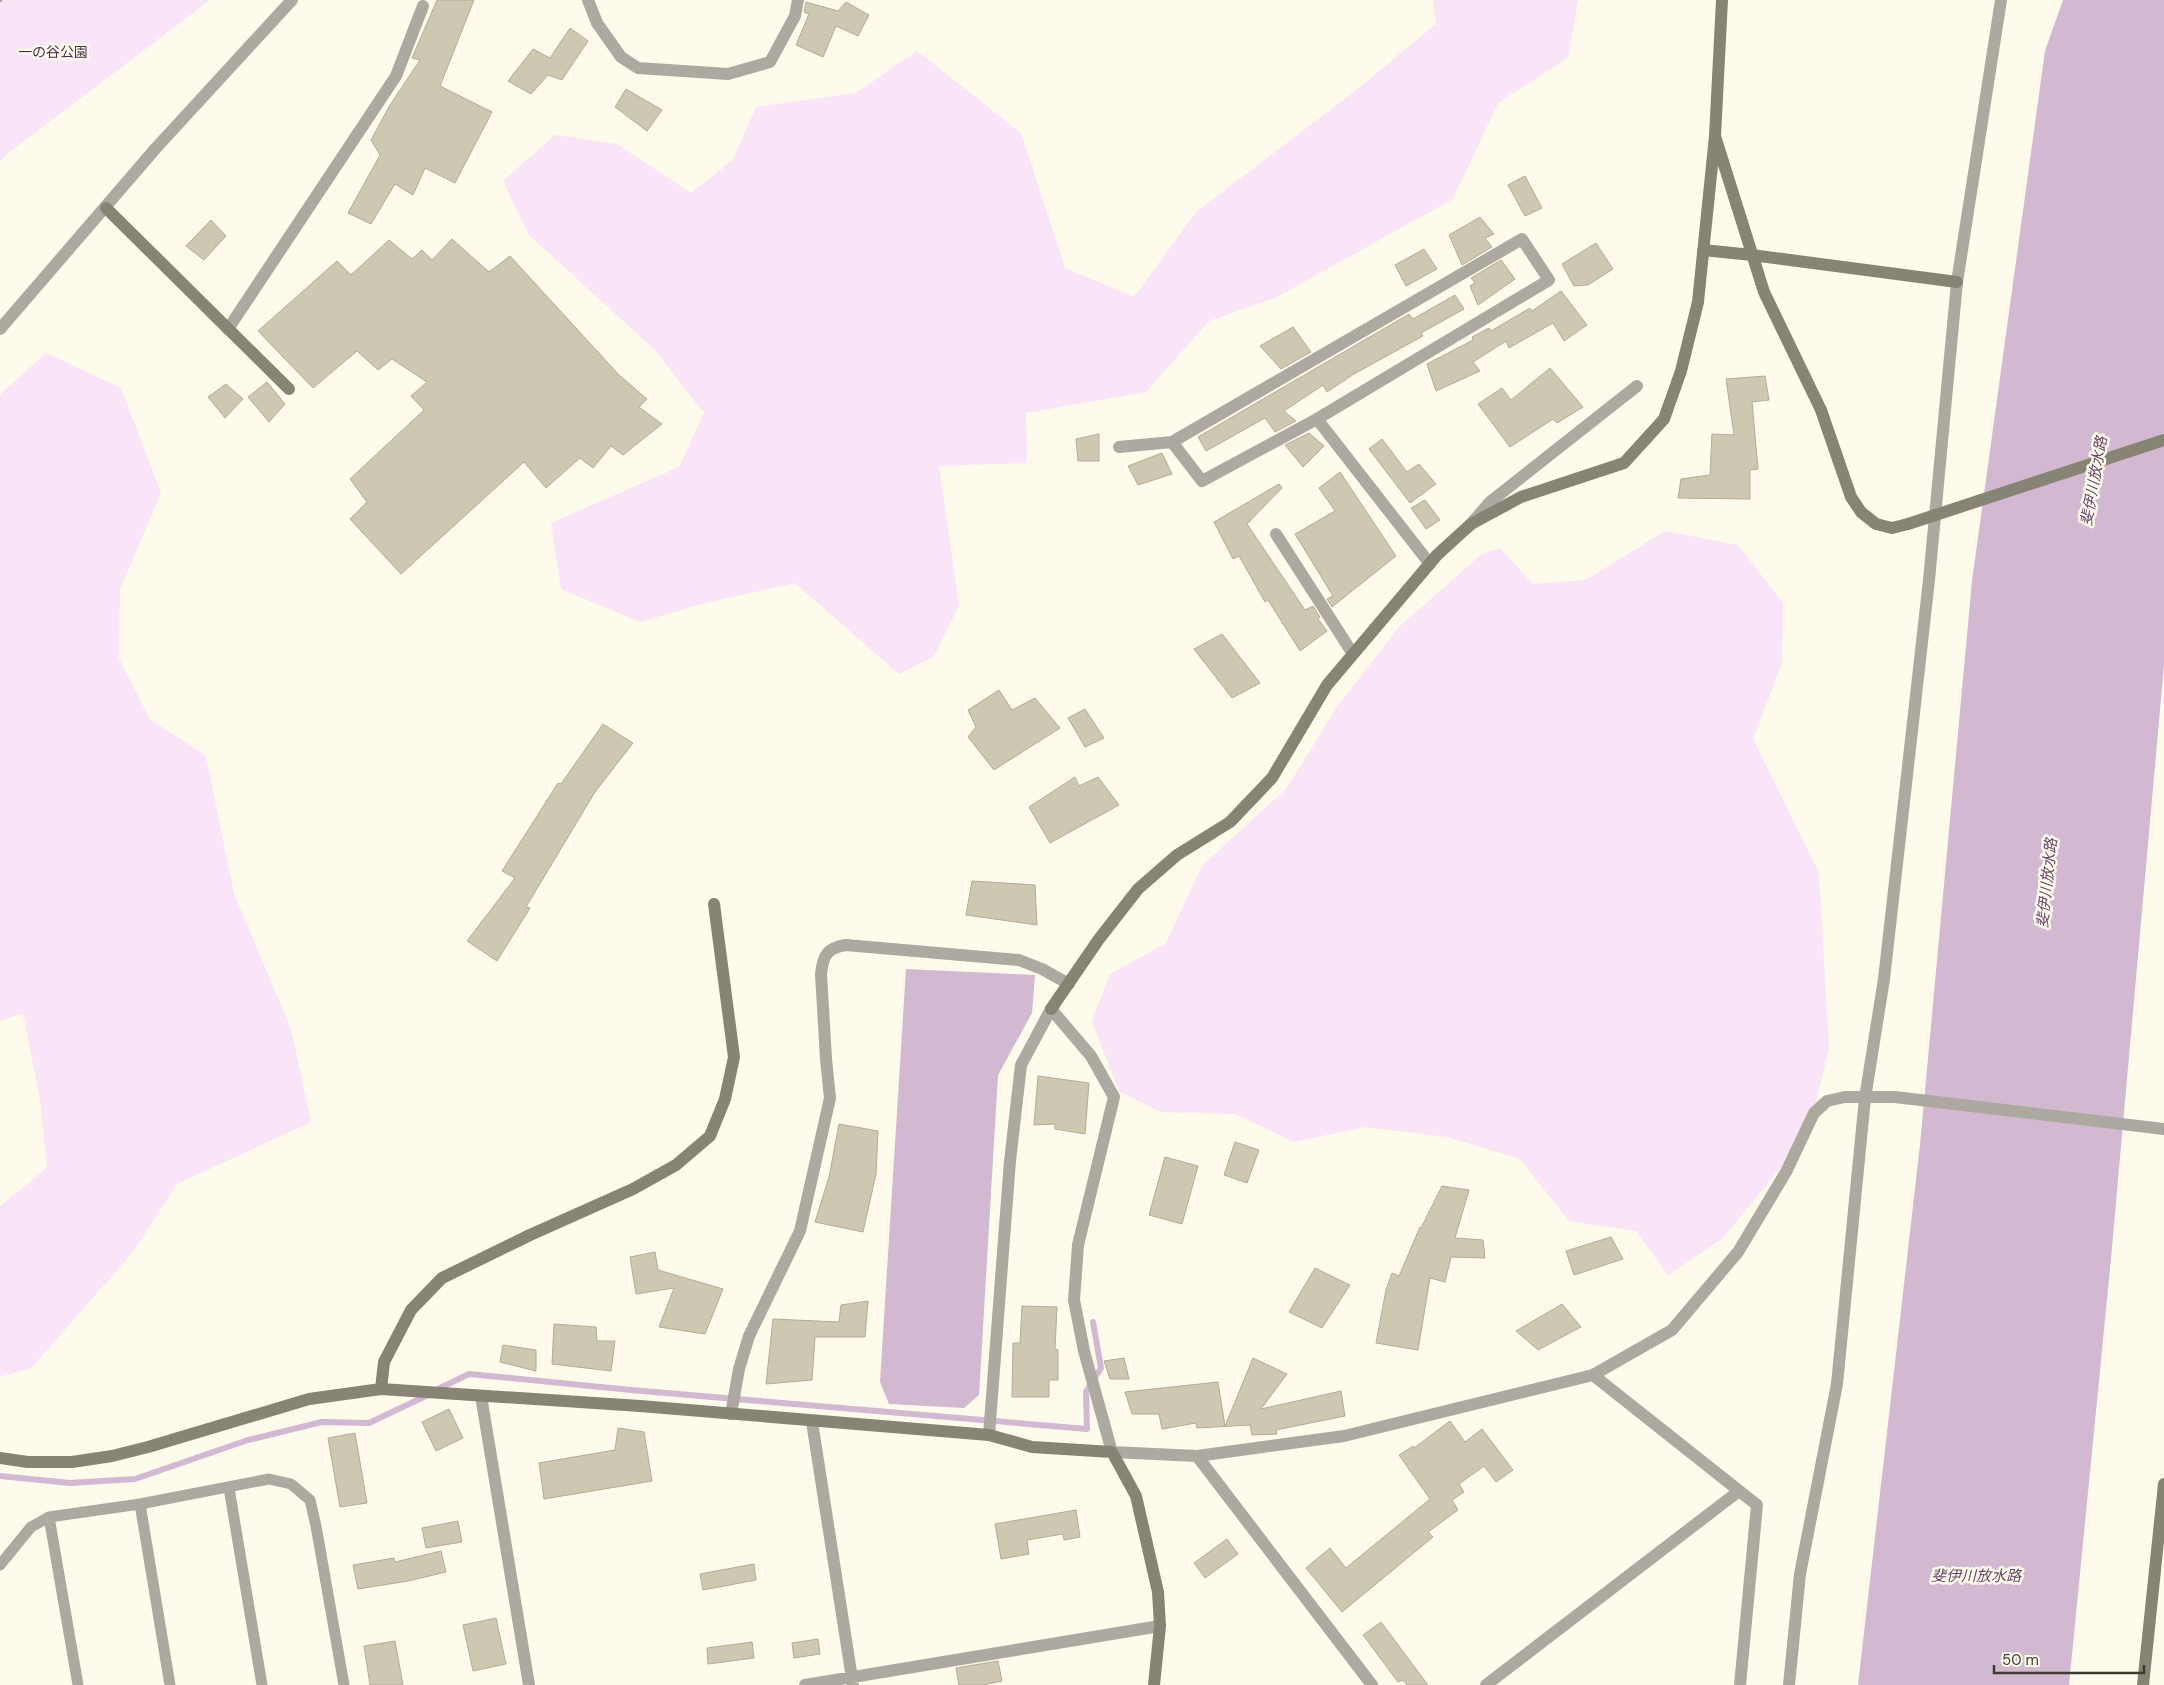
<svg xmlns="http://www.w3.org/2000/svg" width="2164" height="1685" font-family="'DM Sans','Noto Sans JP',sans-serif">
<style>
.green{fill:#f9e4f8}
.water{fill:#d2b8d1}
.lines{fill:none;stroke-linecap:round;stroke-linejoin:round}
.stream{stroke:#d2b8d1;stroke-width:6}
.building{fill:#cec7b1;stroke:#b3ab96}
.path{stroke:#a4a195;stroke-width:3;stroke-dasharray:4 2.5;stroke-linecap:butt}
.lane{stroke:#ada9a0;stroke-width:11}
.street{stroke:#ada9a0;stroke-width:12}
.secondary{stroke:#878375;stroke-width:12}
.secondary-bridge{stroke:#878375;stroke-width:12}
.labels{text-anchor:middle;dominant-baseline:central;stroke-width:5;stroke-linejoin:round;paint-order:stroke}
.park-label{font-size:14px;fill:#4e2a4d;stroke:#fefaec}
.water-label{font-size:15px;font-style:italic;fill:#6a4569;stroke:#fefaec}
</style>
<rect width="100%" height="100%" fill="#fefaec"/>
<path class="green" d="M0,0h210l-202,153 -8,9z
M1433,0h145l-10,58 -70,45 -45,96 -178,99 -66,23 -63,71 -120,21 1,50 -88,3 20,139 -25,51 -35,18 -104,-91 -90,20 -65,19 -79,-33 -10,-66 128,-56 25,-54 -49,-63 -126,-115 -26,-54 52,-46 62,9 74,49 42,-33 23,-53 100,-14 61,-42 104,82 44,135 69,29 63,-86 157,-119 82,-68z
M46,353l75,35 40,105 -41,96 -1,70 31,60 56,37 28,138 57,135 20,93 -134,62 -44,68 -102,116 -31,9v-171l47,-38 -7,-68 -17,-87 -23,8v-624l2,-4z
M1665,531l73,14 45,58 -1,60 -29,76 66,134 10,176 -21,85 -85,104 -55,37 -32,-44 -67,-10 -49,-62 -73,-22 -82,-10 -71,15 -59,-28 -74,-2 -42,-21 -27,-69 17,-47 57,-32 36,-77 85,-78 47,-77 65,-84 83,-73 18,-6 33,36 53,-4z"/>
<path class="water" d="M2063,0h101v665l-54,604 -41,416h-211l62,-540 52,-564 73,-530z
M906,969l129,6 -3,38 -34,62 -19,320 -15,13 -75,-4 -9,-22z"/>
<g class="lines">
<path class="stream" d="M436,1390l33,-16 162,16 456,39 -1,-37 15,-24 -8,-46
M0,1476l70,7 65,-4 113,-39 74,-18 47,1 59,-28"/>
</g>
<path class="building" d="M437,0h37l-34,86 52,26 -37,71 -30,-15 -12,27 -18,-11 -24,40 -23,-11 32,-58 -9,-15 19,-35 30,-45 -8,-2z
M806,2l32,9 8,-9 23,13 -11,21 -22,-10 -13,31 -27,-12 13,-31 -5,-2z
M570,28l18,13 -26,39 -14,-5 -17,19 -23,-13 25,-32 17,9z
M626,89l36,21 -15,21 -32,-24z
M1525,176l17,32 -17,8 -17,-31z
M1480,217l14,17 -9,4 7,9 -30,18 -13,-30z
M211,220l15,16 -22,24 -18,-14z
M452,239l37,33 21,-16 109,119 28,24 -8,8 23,17 -39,31 -12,-9 -18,22 -13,-10 -34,30 -22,-26 -123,112 -51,-55 17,-17 -17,-23 74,-69 -13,-14 16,-14 -35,-23 -14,11 -21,-19 -44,37 -55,-57 79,-70 14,14 38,-35 23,19 10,-9 10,10z
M1596,243l17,26 -25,16 -14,1 -12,-22z
M1424,249l13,20 -31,17 -11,-21z
M1501,260l14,19 -37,26 -8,-19 5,-3 -4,-5z
M1561,291l26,34 -23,16 -11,-18 -44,25 -3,-7 -33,21 7,9 -44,20 -9,-27 46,-24 -1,-3 17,-9 2,3 39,-23 2,3z
M1455,295l9,14 -43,24 2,3 -69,38 -27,18 -4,-7 -39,26 12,10 -21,11 -10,-14 -59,33 -8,-14 211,-123 4,5z
M1293,327l18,25 -30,17 -21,-23z
M1550,368l33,39 -26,16 -4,-4 -43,28 -32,-43 24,-16 9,12z
M1765,376l4,24 -17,2 6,67 -8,1v29l-72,-1 3,-19 29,-4 2,-41 22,1 -8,-56z
M267,382l18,22 -16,18 -21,-25z
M226,384l17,15 -18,19 -17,-21z
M1309,433l15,13 -21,21 -18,-22z
M1099,434v27h-21l-2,-22z
M1382,439l25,33 12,-8 17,20 -26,19 -41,-54z
M1162,453l10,21 -34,11 -10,-19z
M1340,472l56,84 -64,51 -5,-8 6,-3 -38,-62 40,-23 -16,-23z
M1279,484l3,4 -35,36 58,86 8,-4 7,11 -2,2 9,12 -27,20 -32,-51 -3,2 -26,-46 -6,3 -19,-37z
M1425,500l15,20 -14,9 -15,-21z
M1222,634l38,49 -28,15 -38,-49z
M999,690l13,20 23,-12 25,30 -66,42 -26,-33 8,-10 -8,-17z
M1085,709l19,29 -19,9 -17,-29z
M603,724l30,19 -38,49 -69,115 4,1 -33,53 -30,-20 48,-63 -13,-7 56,-88 3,1z
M1075,777l4,9 19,-9 21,28 -69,38 -21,-36z
M972,881l63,4 2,40 -71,-10z
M1038,1076l51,7 -4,51 -30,-5v-5l-21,1z
M839,1124l39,7 -2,43 -13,58 -48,-10 14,-45z
M1235,1142l24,8 -12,33 -23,-8z
M1165,1157l33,9 -16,58 -33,-9z
M1442,1186l27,4 -14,48 28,2 2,18 -34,-1 -6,25 -15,-4 -12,72 -42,-7 10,-53 6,-17 7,3 21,-49 1,1z
M1611,1237l12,22 -49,16 -8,-24z
M655,1252l3,18 65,19 -18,45 -46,-7 15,-39 -38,6 -6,-37z
M1315,1268l35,17 -28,43 -33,-16z
M868,1301l-3,36h-50l-3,43 -46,4 7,-65 66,3 2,-17z
M1562,1304l19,23 -43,23 -22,-19z
M1022,1306l35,1 -2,42 3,1v30h-9v17h-37l1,-54h7z
M554,1324l42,3 1,14h18l-4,30 -59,-7z
M503,1345l33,5v21l-36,-9z
M1124,1358l5,21h-19l-6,-18z
M1253,1358l34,16 -26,35 80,-18 4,25 -69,14 1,4 -25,1 -2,-10 -53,3 -1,-5 -34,6 -3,-15h-27l-7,-22 93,-10 7,44z
M449,1409l14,29 -27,13 -14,-29z
M1450,1421l15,21 17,-13 31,41 -17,12 -12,-16 -25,18 5,8 -12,8 6,10 -30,22 5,5 -91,75 -36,-44 24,-20 16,20 84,-69 -31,-44 14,-9 1,2z
M618,1428l26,4 8,49 -108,18 -5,-36 76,-13z
M355,1433l12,70 -27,4 -12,-69z
M1076,1510l4,27 -16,3 -1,-6 -36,6 2,14 -28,5 -6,-35z
M458,1521l4,21 -36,6 -4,-20z
M1227,1539l11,15 -33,24 -11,-15z
M441,1551l5,21 -38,9 -50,8 -5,-24 41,-7 1,4z
M754,1564l2,16 -53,10 -3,-16z
M496,1618l10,46 -33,7 -10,-46z
M1381,1622l47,63h-21l-4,-5 -5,2 -35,-47z
M818,1639l2,15 -26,4 -2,-15z
M395,1641l8,44h-33l-6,-39z
M752,1642l2,16 -46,6 -1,-16z
M998,1661l4,20 -19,4h-24l-3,-17z"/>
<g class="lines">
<path class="path" d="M0,1l2,-1"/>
<path class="lane" d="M229,1488l33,197
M140,1504l30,181
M49,1517l29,168
M0,1565l31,-38 18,-10 91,-13 129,-25 22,5 19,16 6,26 28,159"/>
<path class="street" d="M588,0l9,23 24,34 17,11 90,6 42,-12 25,-46 3,-16
M0,329l156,-181 136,-148
M228,329l168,-253 27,-70
M1172,442l350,-203 27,41 -232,139
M1119,447l53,-5 30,39 115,-62 113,145
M1471,524l19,-22 147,-116
M1276,534l77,120
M1593,1375l164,130 -17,180
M481,1396l48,289
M731,1414l8,-45 10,-33 51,-105 30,-133 -4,-39 -5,-85c2,-19 6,-26 25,-29l173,15 23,9 27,15
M812,1422l41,263
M989,1435l21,-274 11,-96 30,-56 40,47 23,41 -36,148 -4,55 10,51 28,101 85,4 147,-20 249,-61 79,-45 66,-78 48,-80 28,-59 13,-12 18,-4h50l269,32
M1197,1456l175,229
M805,1685l355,-59
M1486,1685l253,-194
M1789,1685l11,-111 37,-190 28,-286 19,-119 45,-399 28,-298 44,-282"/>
<path class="secondary" d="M1722,0l-7,136 49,156 57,118 30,87 10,15 15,12 16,4 16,-4
M106,208l183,181
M1703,250l49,5 205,27
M1051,1009l48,-70 39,-50 39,-34 53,-33 42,-44 55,-93 110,-130 34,-31 50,-27 103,-34 40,-44 17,-48 17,-69 17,-166
M381,1389l3,-27 27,-52 31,-32 88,-43 103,-46 43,-24 34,-29 15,-37 9,-42 -20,-153
M0,1458l28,4h44l40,-6 36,-9 161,-48 72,-10 259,17 349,29 43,12 80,5 24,44 22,96 2,34 -6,59
M2143,1685l21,-201"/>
<path class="secondary-bridge" d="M1908,524l256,-84"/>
</g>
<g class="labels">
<g class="park-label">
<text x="53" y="52">一の谷公園</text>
</g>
<g class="water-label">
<text transform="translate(2094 481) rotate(-80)">斐伊川放水路</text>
<text transform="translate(2047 883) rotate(-84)">斐伊川放水路</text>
<text x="1976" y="1576">斐伊川放水路</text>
</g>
</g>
<path d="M1994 1665v8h150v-8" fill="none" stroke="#3f3c33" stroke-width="2.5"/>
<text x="2002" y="1665" font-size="15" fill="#3f3c33" stroke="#fefaec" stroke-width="4" paint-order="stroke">50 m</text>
</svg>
